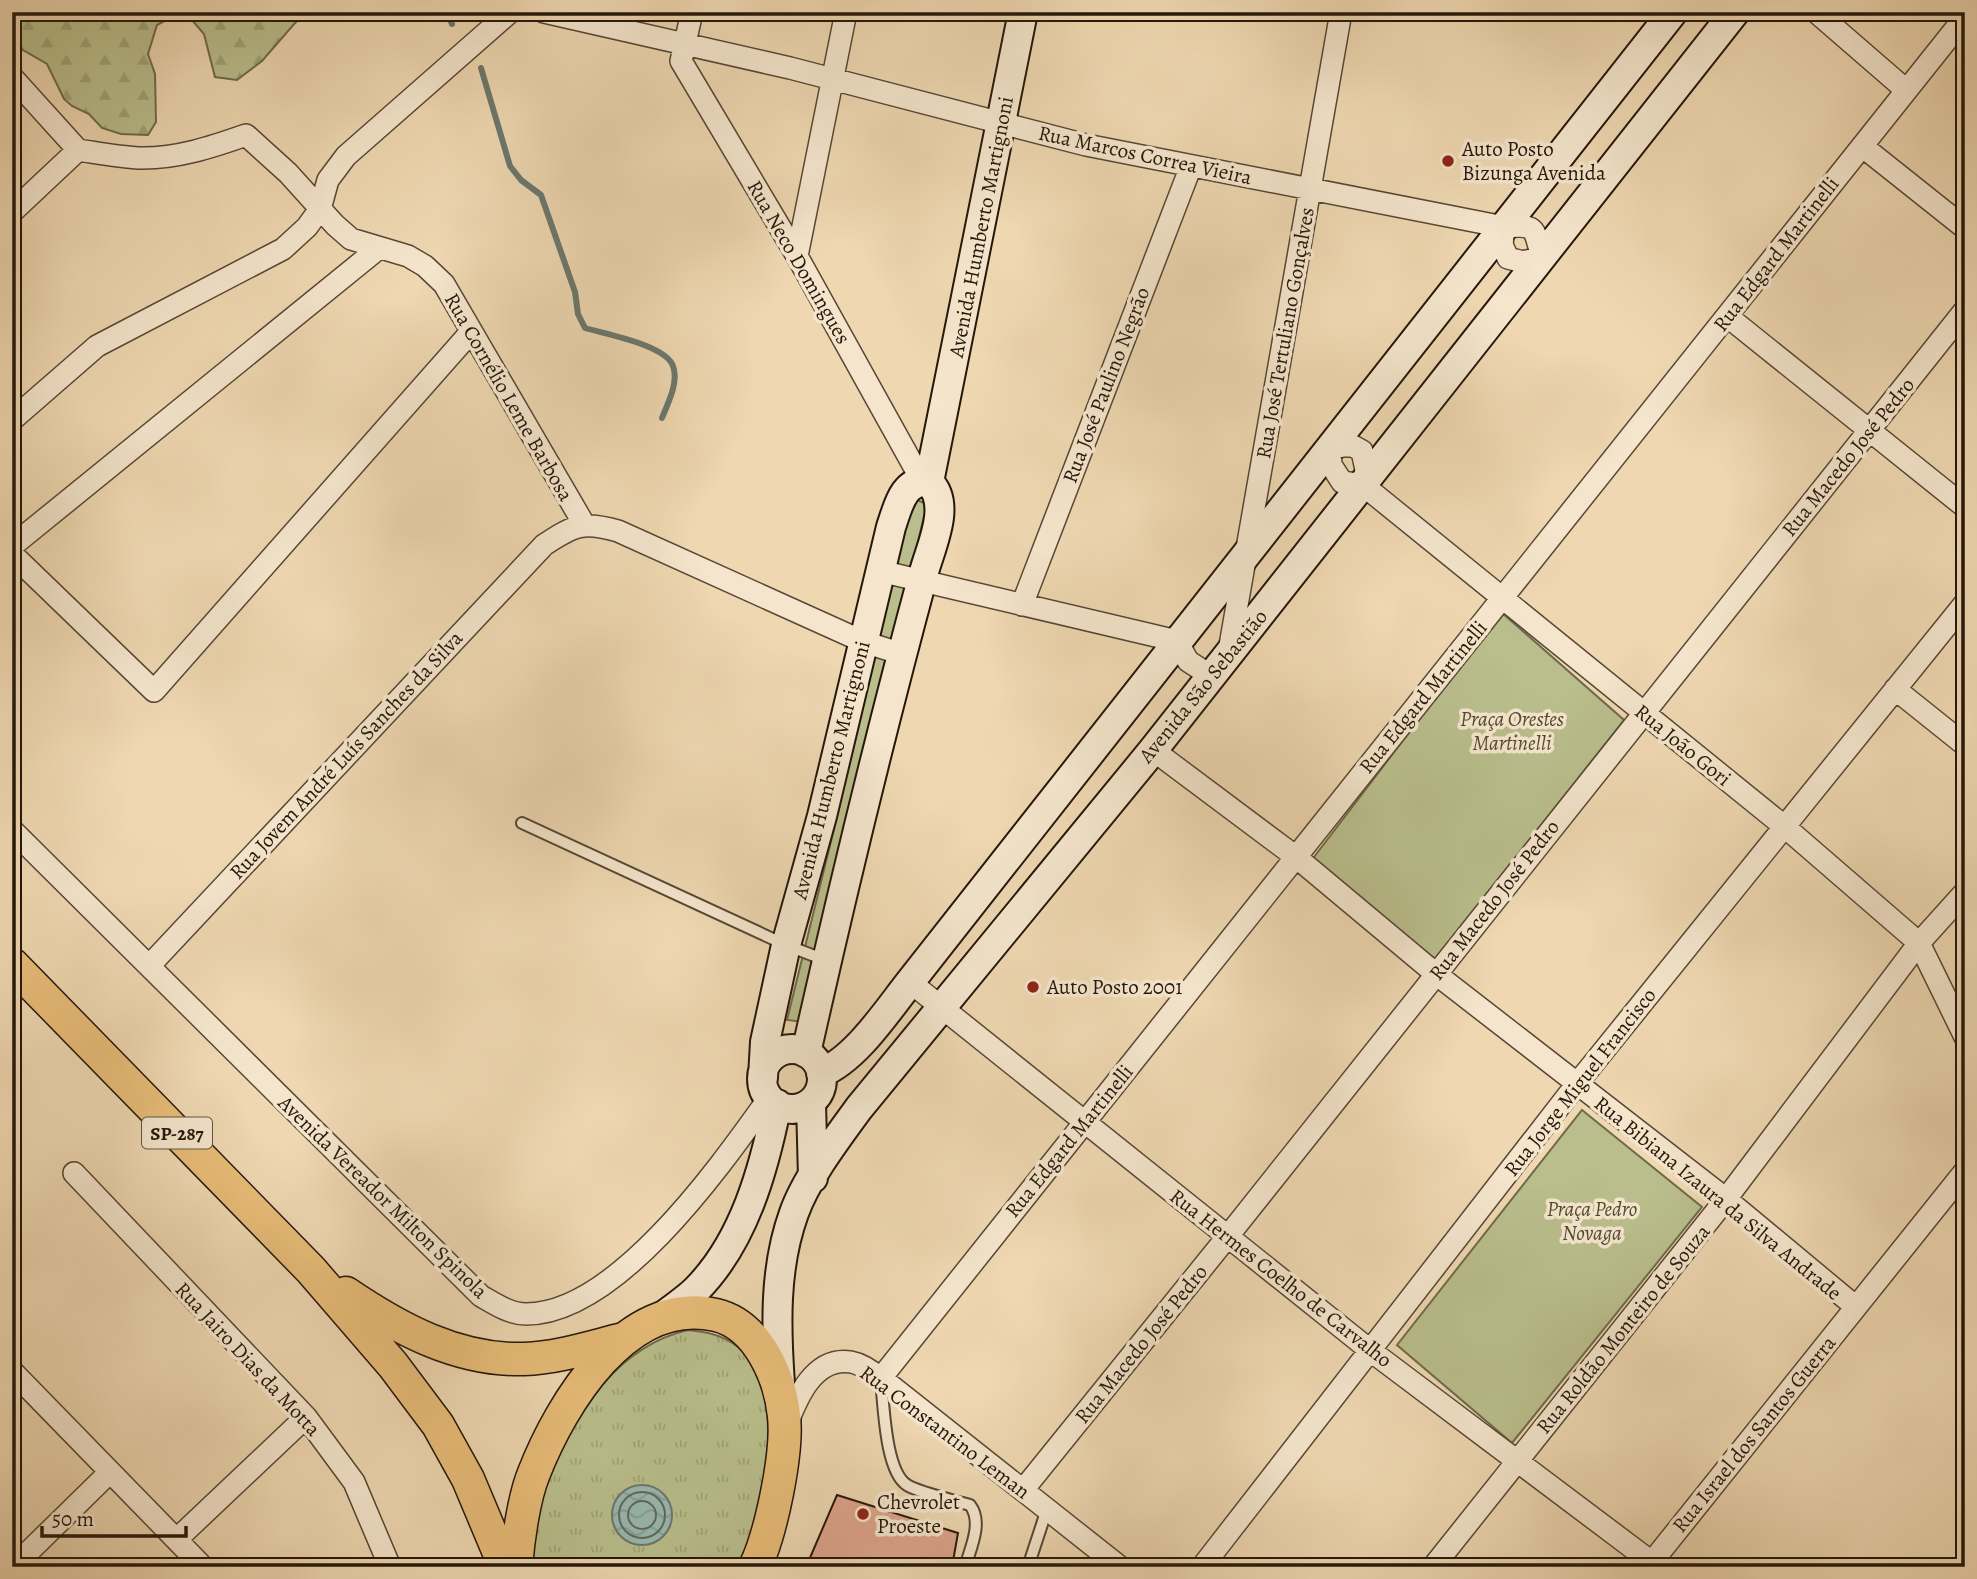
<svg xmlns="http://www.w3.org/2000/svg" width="1977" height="1579" viewBox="0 0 1977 1579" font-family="Alegreya,serif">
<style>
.grass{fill:url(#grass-tufts);stroke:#6f6a4c;stroke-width:2}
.forest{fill:url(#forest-firs);stroke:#6f6a4c;stroke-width:2}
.park{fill:#b9be8c;stroke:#6f6a4c;stroke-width:2}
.water{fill:url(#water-waves);stroke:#6b786e;stroke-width:2}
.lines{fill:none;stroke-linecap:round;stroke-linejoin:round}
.shore{stroke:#5f685e;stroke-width:2}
.stream{stroke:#6b786e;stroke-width:6}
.building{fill:#dea48c;stroke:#25170b;stroke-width:2}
.lane-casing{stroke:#574734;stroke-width:14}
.street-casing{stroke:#574734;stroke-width:24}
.secondary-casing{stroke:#25170b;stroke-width:32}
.primary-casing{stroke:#25170b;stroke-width:35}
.lane{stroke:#f4e5cc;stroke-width:10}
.street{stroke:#f4e5cc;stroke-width:21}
.secondary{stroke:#f4e5cc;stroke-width:28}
.primary{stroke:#e7bc78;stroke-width:32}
.poi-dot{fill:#8f2418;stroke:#f4e5cc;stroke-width:2.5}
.labels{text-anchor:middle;stroke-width:7;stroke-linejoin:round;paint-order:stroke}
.shield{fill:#f4e5cc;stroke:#635545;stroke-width:2}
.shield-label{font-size:19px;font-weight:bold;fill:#25170b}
.poi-label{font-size:21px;fill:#25170b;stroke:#f4e5cc;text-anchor:start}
.street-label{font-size:21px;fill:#25170b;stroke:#f4e5cc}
.park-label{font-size:21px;font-style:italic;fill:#514932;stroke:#f4e5cc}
</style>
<defs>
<pattern id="grass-tufts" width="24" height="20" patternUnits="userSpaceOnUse" patternTransform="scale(1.75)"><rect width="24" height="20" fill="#b9be8c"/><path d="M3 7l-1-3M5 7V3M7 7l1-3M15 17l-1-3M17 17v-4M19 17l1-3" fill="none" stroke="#9fa377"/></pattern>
<pattern id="forest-firs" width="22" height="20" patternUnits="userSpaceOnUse" patternTransform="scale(1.75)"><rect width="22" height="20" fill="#b9be8c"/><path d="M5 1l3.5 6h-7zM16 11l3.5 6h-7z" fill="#9fa377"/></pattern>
<pattern id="water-waves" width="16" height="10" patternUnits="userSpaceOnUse" patternTransform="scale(1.75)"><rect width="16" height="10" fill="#99b9b0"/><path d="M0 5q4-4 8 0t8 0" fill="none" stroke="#849e96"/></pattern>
</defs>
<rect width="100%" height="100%" fill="#eed7b1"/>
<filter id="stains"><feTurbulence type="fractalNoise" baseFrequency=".00286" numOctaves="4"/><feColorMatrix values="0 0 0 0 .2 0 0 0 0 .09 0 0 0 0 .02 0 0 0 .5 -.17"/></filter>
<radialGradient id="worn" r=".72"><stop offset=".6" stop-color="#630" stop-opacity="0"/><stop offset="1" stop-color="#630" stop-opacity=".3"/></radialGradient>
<!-- grass -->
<path class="grass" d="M688,1330C707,1332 723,1335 738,1347C789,1388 765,1516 741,1567H532C534,1541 539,1500 548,1477C574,1413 618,1346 688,1330Z"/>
<!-- forest -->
<path class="forest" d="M12,12H181L157,25L148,54L155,74L156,122L148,135L121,134L102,128L89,114L72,106L64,99L47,64L23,50L12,33Z
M185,12H309L295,23L262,61L237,80L215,77L204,34Z"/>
<!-- park -->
<path class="park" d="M913,498L924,503L925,512L804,1022L787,1020L837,817L906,504Z
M1501,612L1624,720L1434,961L1311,861Z
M1582,1110L1702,1207L1512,1443L1397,1345Z"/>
<!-- water -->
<path class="water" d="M612 1515a30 30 0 1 1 60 0a30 30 0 1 1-60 0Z"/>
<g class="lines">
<!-- shore -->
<path class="shore" d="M619 1515a23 23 0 1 1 46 0a23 23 0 1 1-46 0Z
M628 1515a14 14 0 1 1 28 0a14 14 0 1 1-28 0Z"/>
<!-- stream -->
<path class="stream" d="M447,12L452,24
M481,68L510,166L521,180L541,195L575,292L578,314L585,328C605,334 666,345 673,366C679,382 668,403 662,418"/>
</g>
<!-- building -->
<path class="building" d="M837,1495L958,1533L952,1567H806Z"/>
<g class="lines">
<!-- lane casing -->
<g class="lane-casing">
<path id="lane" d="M522,823L786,945L825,960
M881,1381C884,1405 885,1471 907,1485C920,1493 953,1500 970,1505C983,1522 971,1547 965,1567
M1028,1567L1047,1509"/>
</g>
<!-- street casing -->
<g class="street-casing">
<path id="street" d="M544,12L790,68L1086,145L1504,227C1538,224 1533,228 1542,257L1523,262L1508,258L1502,245L1504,227
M692,12L681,61L797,256L922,481
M1816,12L1906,90
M12,77L78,150C98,153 119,157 139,158C176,159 212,147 246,135L288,173L335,225L351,239L408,256L425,266L444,284L585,526
M1862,146L1965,228
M12,212L78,150
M797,256L846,12
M1727,316L1965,507
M12,420L97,346L283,249L307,227L320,209L328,180L346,156L510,12
M1343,446H1353L1362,451L1366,470L1363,485L1342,482L1331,465L1330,449Z
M1363,485L1785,827L1919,943L1965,1037
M12,546L379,248
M12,554L154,691L470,333
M880,571L1177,641L1188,661L1211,676
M1022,605L1191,166
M1229,651L1341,12
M1895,689L1965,745
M1153,750L1296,857L1436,974L1726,1199L1856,1307
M12,830L481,1296C495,1304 510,1314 526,1314C617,1314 721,1165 769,1098
M149,966L544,545C574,525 583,521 618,531L864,642L902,654
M910,982L1371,1351L1658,1567
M74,1173L306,1417L354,1482L390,1567
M12,1371L203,1567
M881,1378L1965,17
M787,1424C797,1398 814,1356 851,1362C862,1364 872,1372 881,1378L1120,1567
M1023,1490L1228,1236L1965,310
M177,1539L306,1417
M13,1567L110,1472
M1202,1567L1576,1085L1965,603
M1433,1567L1726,1199L1919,943L1965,892
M1648,1567L1965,1171"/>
</g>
<!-- secondary casing -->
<g class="secondary-casing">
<path id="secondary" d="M929,482L1023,12
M762 1079a30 30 0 1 1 60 0a30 30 0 1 1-60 0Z
M821,1073C856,1059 887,1011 910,982L1673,12
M763,1078L765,1042L786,945L822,816L891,527C898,507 903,479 929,482C952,504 931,546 924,572C881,731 842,892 806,1053
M811,1103L813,1178
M662,1317C673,1308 686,1300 696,1290C744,1242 764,1169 777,1104
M780,1384C776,1327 774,1268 794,1213C806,1179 837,1138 859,1108L1153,750L1735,12"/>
</g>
<!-- primary casing -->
<g class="primary-casing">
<path id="primary" d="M12,964L311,1270L393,1365L438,1425L468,1479L505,1567
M346,1293C399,1329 458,1361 524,1359C557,1358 591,1347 623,1339
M516,1567C518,1540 524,1497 534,1473C561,1404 627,1294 716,1315C758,1325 780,1377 784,1416C788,1453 771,1534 755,1567"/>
</g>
<!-- lane -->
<use href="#lane" class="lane"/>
<!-- street -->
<use href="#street" class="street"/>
<!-- secondary -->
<use href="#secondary" class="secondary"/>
<!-- primary -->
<use href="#primary" class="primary"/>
</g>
<!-- markers -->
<g class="poi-dot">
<circle cx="1448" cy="161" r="7"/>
<circle cx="1033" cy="987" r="7"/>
<circle cx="863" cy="1514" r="7"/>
</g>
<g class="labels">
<!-- shield labels -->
<rect class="shield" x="142" y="1117.5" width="70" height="31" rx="5"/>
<g class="shield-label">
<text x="177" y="1140">SP-287</text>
</g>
<!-- poi labels -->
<g class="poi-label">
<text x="1462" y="156">Auto Posto<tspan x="1462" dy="24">Bizunga Avenida</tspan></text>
<text x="1047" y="994">Auto Posto 2001</text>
<text x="877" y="1509">Chevrolet<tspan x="877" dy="24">Proeste</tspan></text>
</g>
<!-- street labels -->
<g class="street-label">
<text transform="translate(1145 155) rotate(12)" y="7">Rua Marcos Correa Vieira</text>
<text transform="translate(981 227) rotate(-79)" y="7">Avenida Humberto Martignoni</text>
<text transform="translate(1776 254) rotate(-52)" y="7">Rua Edgard Martinelli</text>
<text transform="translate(799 262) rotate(60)" y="7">Rua Neco Domingues</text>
<text transform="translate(1285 333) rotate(-80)" y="7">Rua José Tertuliano Gonçalves</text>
<text transform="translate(1106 385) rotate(-69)" y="7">Rua José Paulino Negrão</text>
<text transform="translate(509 397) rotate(60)" y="7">Rua Cornélio Leme Barbosa</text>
<text transform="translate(1848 457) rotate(-51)" y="7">Rua Macedo José Pedro</text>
<text transform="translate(1203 686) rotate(-51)" y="7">Avenida São Sebastião</text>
<text transform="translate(1423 697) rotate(-51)" y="7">Rua Edgard Martinelli</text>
<text transform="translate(1683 745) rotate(39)" y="7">Rua João Gori</text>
<text transform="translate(346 755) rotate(-47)" y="7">Rua Jovem André Luís Sanches da Silva</text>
<text transform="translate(831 770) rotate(-76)" y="7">Avenida Humberto Martignoni</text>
<text transform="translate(1494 900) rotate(-52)" y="7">Rua Macedo José Pedro</text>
<text transform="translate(1580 1082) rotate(-52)" y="7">Rua Jorge Miguel Francisco</text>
<text transform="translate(1069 1141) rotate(-51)" y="7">Rua Edgard Martinelli</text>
<text transform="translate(383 1197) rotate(44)" y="7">Avenida Vereador Milton Spinola</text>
<text transform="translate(1718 1198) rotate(39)" y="7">Rua Bibiana Izaura da Silva Andrade</text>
<text transform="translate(1281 1278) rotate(38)" y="7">Rua Hermes Coelho de Carvalho</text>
<text transform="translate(1623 1329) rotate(-51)" y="7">Rua Roldão Monteiro de Souza</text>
<text transform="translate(1141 1344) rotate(-51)" y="7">Rua Macedo José Pedro</text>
<text transform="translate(248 1359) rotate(47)" y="7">Rua Jairo Dias da Motta</text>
<text transform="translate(945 1432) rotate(37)" y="7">Rua Constantino Leman</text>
<text transform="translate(1754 1434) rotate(-51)" y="7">Rua Israel dos Santos Guerra</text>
</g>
<!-- park labels -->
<g class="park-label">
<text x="1512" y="726">Praça Orestes<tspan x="1512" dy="24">Martinelli</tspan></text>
<text x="1592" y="1216">Praça Pedro<tspan x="1592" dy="24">Novaga</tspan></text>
</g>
</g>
<!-- margin -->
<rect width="1977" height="1579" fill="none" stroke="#eed7b1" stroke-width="42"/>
<rect x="14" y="14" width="1949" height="1551" fill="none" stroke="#25170b" stroke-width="3.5"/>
<rect x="21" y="21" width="1935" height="1537" fill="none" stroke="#25170b" stroke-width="2"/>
<!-- scale -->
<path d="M42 1526v10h144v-10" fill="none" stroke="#25170b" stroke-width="3.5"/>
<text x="52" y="1526" font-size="21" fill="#25170b" stroke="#f4e5cc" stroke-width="5" paint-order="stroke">50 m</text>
<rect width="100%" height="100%" filter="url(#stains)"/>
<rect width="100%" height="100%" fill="url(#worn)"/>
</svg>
